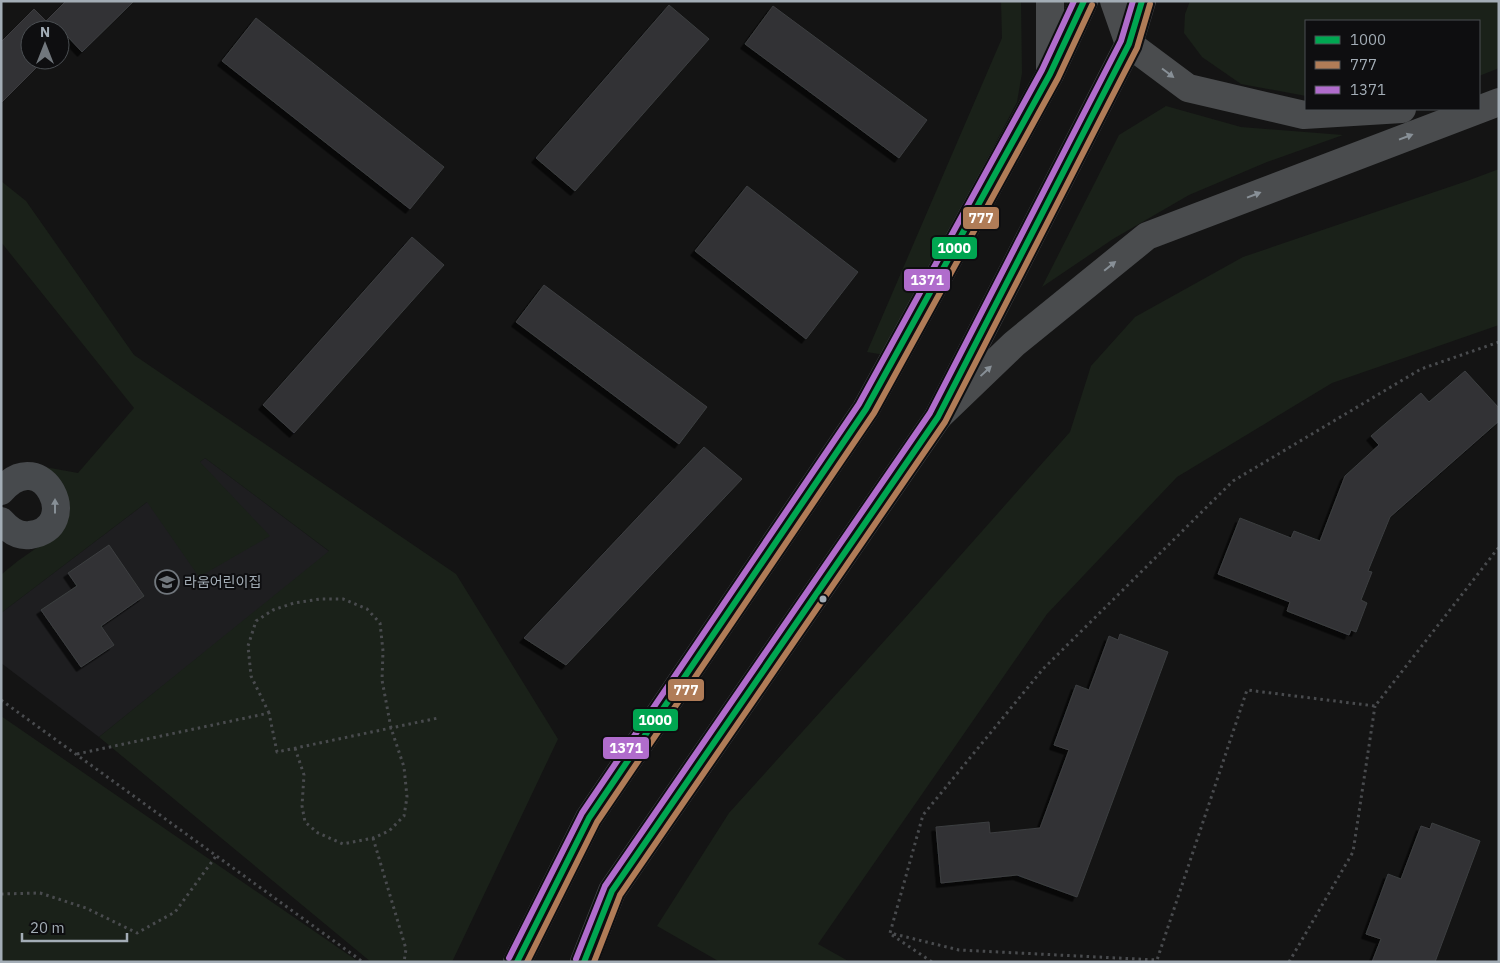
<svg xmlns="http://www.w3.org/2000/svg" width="1500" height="963" viewBox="0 0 1500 963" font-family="'IBM Plex Sans','Noto Sans KR',sans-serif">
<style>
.built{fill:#1e1e20}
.green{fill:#1a2119}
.building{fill:#323335;stroke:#3c3e40;filter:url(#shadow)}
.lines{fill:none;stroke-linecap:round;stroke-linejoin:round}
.path{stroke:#494b4e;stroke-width:3;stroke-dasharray:2.5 4;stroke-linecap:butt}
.minor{stroke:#474a4d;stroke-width:28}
.secondary{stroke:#46484b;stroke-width:28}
.trunk{stroke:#4a4c4e;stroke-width:28}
.bus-1-casing{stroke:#0e0e10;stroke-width:10}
.bus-2-casing{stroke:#0e0e10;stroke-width:10}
.bus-3-casing{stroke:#0e0e10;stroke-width:10}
.bus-1{stroke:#00a651;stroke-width:6}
.bus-2{stroke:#b07c57;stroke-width:6}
.bus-3{stroke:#b06ccc;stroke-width:6}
.oneway{fill:#889097}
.oneway2{fill:#878f96}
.bus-dot{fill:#a3adb6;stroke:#0e0e10;stroke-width:2}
.labels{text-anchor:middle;stroke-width:4;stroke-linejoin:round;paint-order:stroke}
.poi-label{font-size:14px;fill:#a3adb6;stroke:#0e0e10;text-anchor:start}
.line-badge{stroke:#0e0e10;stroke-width:2}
.badge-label{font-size:14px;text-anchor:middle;font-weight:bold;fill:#fff}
</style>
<defs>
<filter id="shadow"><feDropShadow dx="-4.5" dy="4.5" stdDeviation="0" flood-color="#0009"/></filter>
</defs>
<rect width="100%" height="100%" fill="#141414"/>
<!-- built -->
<path class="built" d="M205,458L330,552L99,737L1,663V613Z"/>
<!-- green -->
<path class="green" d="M1001,1H1021L1022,73L1017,102L885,355L867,352L1002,38Z
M1190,1H1499V68L1479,76V21H1306V96L1241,84L1202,57L1184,33L1185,14Z
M1166,106L1241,127L1343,135L1267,162L1189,195L1113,239L1042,287L1119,135Z
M1499,169V325L1332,383L1177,477L1047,614L818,944L850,962H720L657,926L729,813L905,618L1070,432L1091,366L1135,317L1243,257L1467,181Z
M1,181L26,201L134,355L456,574L558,739L452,962H371L99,737L329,551L205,458L200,462L270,536L199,577L147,502L1,613V575C16,561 33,551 49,539L39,466L78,473L134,408L1,242Z
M1,716L359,962H1Z"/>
<!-- building -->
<path class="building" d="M66,1H134L82,52L68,37L60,45V30H30V60H44L1,103V42L34,9L46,21Z
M669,5L709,39L575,191L536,158Z
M773,6L927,120L899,158L745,44Z
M256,18L444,167L410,209L222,61Z
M747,186L858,272L806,339L695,251Z
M412,237L444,265L294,433L263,405Z
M544,285L707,407L679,444L516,322Z
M1465,371L1499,408V421L1390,517L1368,571L1372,572L1361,600L1367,603L1356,632L1351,630L1349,635L1287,611L1290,602L1218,574L1240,518L1291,538L1294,531L1320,541L1345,476L1379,445L1371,436L1421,393L1429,402Z
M704,447L742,479L566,665L524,638Z
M109,545L144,596L101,626L114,645L81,667L41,610L77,586L68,573Z
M1120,634L1168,652L1077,897L1017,875L941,883L936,827L989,822L990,833L1040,828L1069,750L1054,745L1076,685L1089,690L1109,636L1118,640Z
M1432,823L1480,841L1435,962H1372L1381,939L1366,934L1388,874L1401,879L1421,826L1430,829Z"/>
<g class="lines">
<!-- path -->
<path class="path" d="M1499,342L1421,369L1233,481L1043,669L923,815L890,933L959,950L1157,960L1247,690L1375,706L1499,547
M1,700L363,962
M269,713L251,676L248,646L256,621L273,610L294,603L320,599H343L367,609L380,623L383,651L382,680L391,728L404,767L407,797L404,816L389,831L373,838L343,844L318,833L305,822L302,806L304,775L295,748
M77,754L269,713L277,752L438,718
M373,838L406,949L404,962
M1,894L40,893L86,908L137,933L175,912L216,856
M892,935L932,962
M1289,962L1353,852L1375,706"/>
<!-- minor -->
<path class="minor" d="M1,491C43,442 84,528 30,535C18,537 9,530 1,521"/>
<!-- secondary -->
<path class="secondary" d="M517,962L589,818L866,409L1050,74L1084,1
M584,962L612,891L938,417L1129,44L1142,1"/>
<!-- trunk -->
<path class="trunk" d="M1114,1L1129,44L1188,88L1304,115L1402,109
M1050,74V1
M938,417L1014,344L1147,236L1499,102"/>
<!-- bus-1 casing -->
<g class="bus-1-casing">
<path id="bus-1" d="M517,962L589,818L866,409L1050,74L1084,1
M584,962L612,891L938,417L1129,44L1142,1"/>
</g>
<!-- bus-2 casing -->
<g class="bus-2-casing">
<path id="bus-2" d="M527,962L597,822L874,413L1058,78L1092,5
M594,962L620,895L945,422L1137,48L1150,4"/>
</g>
<!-- bus-3 casing -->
<g class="bus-3-casing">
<path id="bus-3" d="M509,958L582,813L859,404L1042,70L1074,1
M576,959L605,886L930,413L1121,41L1133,1"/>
</g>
<!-- bus-1 -->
<use href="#bus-1" class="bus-1"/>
<!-- bus-2 -->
<use href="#bus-2" class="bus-2"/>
<!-- bus-3 -->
<use href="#bus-3" class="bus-3"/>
</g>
<!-- one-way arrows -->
<defs><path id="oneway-solid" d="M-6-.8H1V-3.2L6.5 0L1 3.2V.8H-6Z" transform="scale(1.25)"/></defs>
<g class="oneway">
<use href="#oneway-solid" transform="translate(1168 73) rotate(37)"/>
<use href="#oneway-solid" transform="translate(1406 137) rotate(-21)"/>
<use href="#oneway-solid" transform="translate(1254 195) rotate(-21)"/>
<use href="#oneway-solid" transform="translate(1110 266) rotate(-39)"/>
<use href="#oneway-solid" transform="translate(986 371) rotate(-43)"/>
</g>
<use class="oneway2" href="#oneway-solid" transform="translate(55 506) rotate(-90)"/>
<!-- icons -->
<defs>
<g id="school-ring" transform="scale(1.25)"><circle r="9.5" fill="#0e0e10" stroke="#71777d" stroke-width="1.5"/><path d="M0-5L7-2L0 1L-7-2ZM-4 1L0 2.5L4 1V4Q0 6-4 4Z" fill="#71777d"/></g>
</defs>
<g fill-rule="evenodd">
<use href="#school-ring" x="167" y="582"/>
</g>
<!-- markers -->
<circle class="bus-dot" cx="823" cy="599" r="4.5"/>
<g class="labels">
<!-- poi labels -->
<g class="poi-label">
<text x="184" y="587">라움어린이집</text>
</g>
</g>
<g class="line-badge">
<rect x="962" y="206" width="38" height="24" rx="5" fill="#b07c57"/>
<rect x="931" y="236" width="47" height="24" rx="5" fill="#00a651"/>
<rect x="903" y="268" width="48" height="24" rx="5" fill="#b06ccc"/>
<rect x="667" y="678" width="38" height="24" rx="5" fill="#b07c57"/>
<rect x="632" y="708" width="47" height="24" rx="5" fill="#00a651"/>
<rect x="602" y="736" width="48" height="24" rx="5" fill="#b06ccc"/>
</g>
<g class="badge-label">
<text x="981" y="223">777</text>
<text x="954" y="253">1000</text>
<text x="927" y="285">1371</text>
<text x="686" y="695">777</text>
<text x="655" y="725">1000</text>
<text x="626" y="753">1371</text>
</g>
<!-- border -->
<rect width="1500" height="963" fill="none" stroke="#a3adb6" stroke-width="5"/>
<!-- legend -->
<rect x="1305" y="20" width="175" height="90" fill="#0e0e10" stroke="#4a4e52"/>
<rect x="1315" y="36" width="25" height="8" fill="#00a651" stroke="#4a4e52"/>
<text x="1350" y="45" font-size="15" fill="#a3adb6">1000</text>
<rect x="1315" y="61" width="25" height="8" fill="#b07c57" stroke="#4a4e52"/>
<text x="1350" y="70" font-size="15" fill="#a3adb6">777</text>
<rect x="1315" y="86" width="25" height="8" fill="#b06ccc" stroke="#4a4e52"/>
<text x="1350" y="95" font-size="15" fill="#a3adb6">1371</text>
<!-- north arrow -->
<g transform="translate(45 45)"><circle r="24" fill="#0e0e10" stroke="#4a4e52"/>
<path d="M0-4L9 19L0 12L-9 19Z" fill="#71777d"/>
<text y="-8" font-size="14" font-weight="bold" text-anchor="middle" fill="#a3adb6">N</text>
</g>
<!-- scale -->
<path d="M22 933v8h105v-8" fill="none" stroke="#a3adb6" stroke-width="2.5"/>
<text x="30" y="933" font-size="15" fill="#a3adb6" stroke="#0e0e10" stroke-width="4" paint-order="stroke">20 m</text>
</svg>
